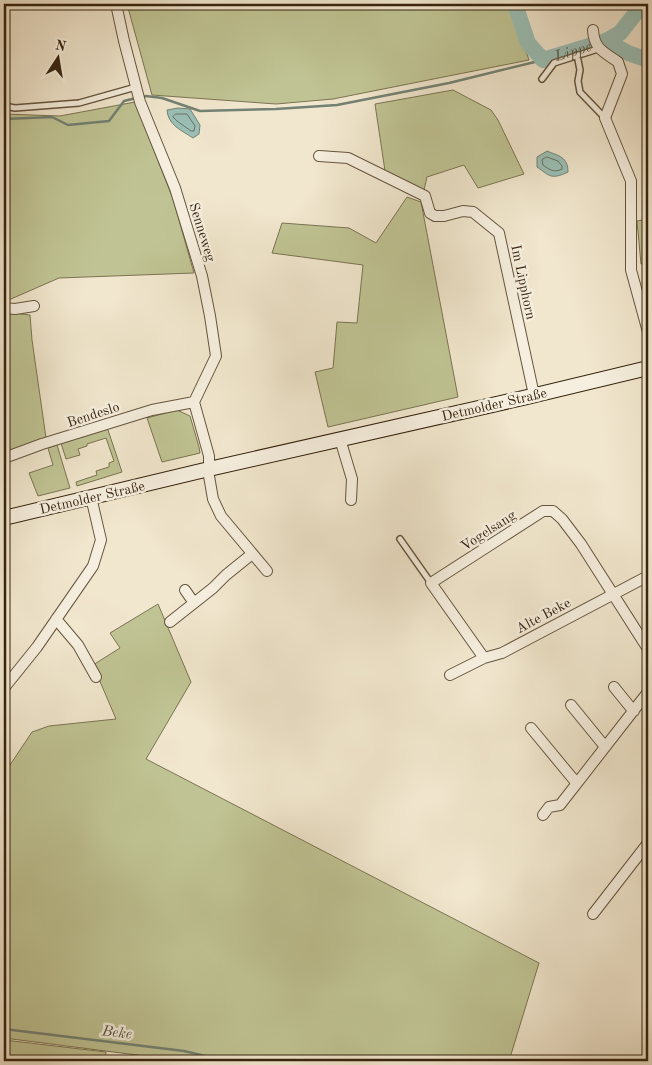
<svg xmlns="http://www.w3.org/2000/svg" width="652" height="1065" viewBox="0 0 652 1065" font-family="'Old Standard TT',serif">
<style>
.green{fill:#c0c494;stroke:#7b7452}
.water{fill:#9bc0b7;stroke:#738274}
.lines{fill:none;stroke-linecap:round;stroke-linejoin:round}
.shore{stroke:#687263;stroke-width:1}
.stream{stroke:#738274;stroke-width:2.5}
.river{stroke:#9bc0b7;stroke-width:16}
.lane-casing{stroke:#65553f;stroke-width:8}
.street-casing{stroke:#65553f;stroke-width:12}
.secondary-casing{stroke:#36240f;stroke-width:16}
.lane{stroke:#f6efdf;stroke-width:5}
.street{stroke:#f6efdf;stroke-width:10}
.secondary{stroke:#f6efdf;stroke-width:14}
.labels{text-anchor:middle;stroke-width:5;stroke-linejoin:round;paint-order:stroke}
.street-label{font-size:14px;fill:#36240f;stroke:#f6efdf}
.water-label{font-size:15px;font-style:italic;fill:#545341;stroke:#f6efdf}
</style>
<rect width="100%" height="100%" fill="#f1e7ce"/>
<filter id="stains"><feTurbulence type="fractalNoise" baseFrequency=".004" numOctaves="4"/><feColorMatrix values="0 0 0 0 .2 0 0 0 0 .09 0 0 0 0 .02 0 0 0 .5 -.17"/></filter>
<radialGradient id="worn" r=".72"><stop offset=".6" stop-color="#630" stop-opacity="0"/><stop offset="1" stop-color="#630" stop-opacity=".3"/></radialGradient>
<!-- green -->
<path class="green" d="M127,4H510L529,60L333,99L276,104L152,95Z
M453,90L491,110L498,120L524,174L478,188L464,165L427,177L424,190L385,171L375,104Z
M135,102L173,199L194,273L59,278L4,302V114L60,116Z
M407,197L421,202L458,397L328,427L315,372L333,368L337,322L357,323L363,265L272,253L282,223L349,228L376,243Z
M648,219V263L641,264L637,221Z
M4,312L30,315L32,340L46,438L4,454Z
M177,410L190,416L199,447L200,453L162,462L147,418Z
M107,427L122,472L77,486L76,482L97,475L96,471L109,467V463L114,461L106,438L87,444V446L78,449L80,455L66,459L61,443Z
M57,445L70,488L38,496L29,473L53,465L48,448Z
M158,604L191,682L146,759L539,963L509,1061H184L4,1038V774L32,732L49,726L116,719L93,665L120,648L110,633Z
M4,1040L106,1052L105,1061H4Z"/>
<!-- water -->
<path class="water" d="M178,108L190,109L200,125L199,134L193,138C181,130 168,125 167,110Z
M547,151C559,156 568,157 568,172C551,180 550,176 537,167V157Z"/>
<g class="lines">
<!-- shore -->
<path class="shore" d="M176,114H187L195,126L194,131H191L177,121L173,117Z
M547,157L558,161L562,166V169C554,173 550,170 543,165L542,160Z"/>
<!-- stream -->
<path class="stream" d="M142,97L146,96L162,98L200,111L276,109L337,105L449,83L543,60
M4,119L52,117L68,125L109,121L124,101L136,98
M4,1029L184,1051L226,1061"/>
<!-- river -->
<g class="river">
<path id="s1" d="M515,4L528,43L543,60L606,41L628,53L648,60"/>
<path d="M606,41L620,33L643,4"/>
</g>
<!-- lane casing -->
<g class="lane-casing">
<path id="lane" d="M577,55L580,70L578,81L580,92L605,118
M542,79L554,63L598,49
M4,106L15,108L79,103L136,87
M400,539L431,583"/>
</g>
<!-- street casing -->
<g class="street-casing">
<path id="street" d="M116,4L124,41L140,102L175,188L202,276L210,316L216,356L194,402L209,456V476L213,499L221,516L267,571
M593,30C594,49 604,52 618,62L622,74L605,118L631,181V270L648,332
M319,156L348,158L425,196L430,213L435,216H444L463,211L473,212L499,233L534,395
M4,308L15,309L34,306
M340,439L352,479L351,500
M4,458L42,444L152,410L194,402
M185,590L194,603
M56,619L78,645L96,677
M170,622L213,588L226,575L252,554
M484,658L431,583L543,511H553L562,519L581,544L648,649
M450,675L484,658L502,653L648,576
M614,687L631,708L634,711
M4,688L37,647L93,566L101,540L91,497
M571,705L602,743L606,746
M531,728L574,780L577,783
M543,815L549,807L560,805L648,692
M593,914L648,843"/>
</g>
<!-- secondary casing -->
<g class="secondary-casing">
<path id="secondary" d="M4,518L209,469L523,398L648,368"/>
</g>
<!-- lane -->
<use href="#lane" class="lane"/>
<!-- street -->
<use href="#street" class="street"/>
<!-- secondary -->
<use href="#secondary" class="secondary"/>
</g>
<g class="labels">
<!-- street labels -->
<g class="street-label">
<text transform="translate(203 232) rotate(73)" y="5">Senneweg</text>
<text transform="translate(524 282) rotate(78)" y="5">Im Lipphorn</text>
<text transform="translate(494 404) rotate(-13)" y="5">Detmolder Straße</text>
<text transform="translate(93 414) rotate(-18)" y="5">Bendeslo</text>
<text transform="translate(92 497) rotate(-13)" y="5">Detmolder Straße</text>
<text transform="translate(488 530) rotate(-33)" y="5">Vogelsang</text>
<text transform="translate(543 615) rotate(-28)" y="5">Alte Beke</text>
</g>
<!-- water labels -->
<g class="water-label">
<text dy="5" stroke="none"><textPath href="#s1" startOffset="95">Lippe</textPath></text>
<text transform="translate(117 1032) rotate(7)" y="5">Beke</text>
</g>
</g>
<!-- margin -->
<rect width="652" height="1065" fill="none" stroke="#f1e7ce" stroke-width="20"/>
<rect x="5" y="5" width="642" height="1055" fill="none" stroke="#36240f" stroke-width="2.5"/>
<rect x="10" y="10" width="632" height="1045" fill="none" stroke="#36240f"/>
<!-- north arrow -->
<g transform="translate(58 58) rotate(12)" stroke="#f6efdf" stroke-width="4" paint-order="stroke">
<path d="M0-4L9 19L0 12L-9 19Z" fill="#36240f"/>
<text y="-8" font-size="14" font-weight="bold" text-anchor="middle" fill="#36240f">N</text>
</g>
<rect width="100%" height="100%" filter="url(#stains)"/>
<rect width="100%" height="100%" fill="url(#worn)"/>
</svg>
